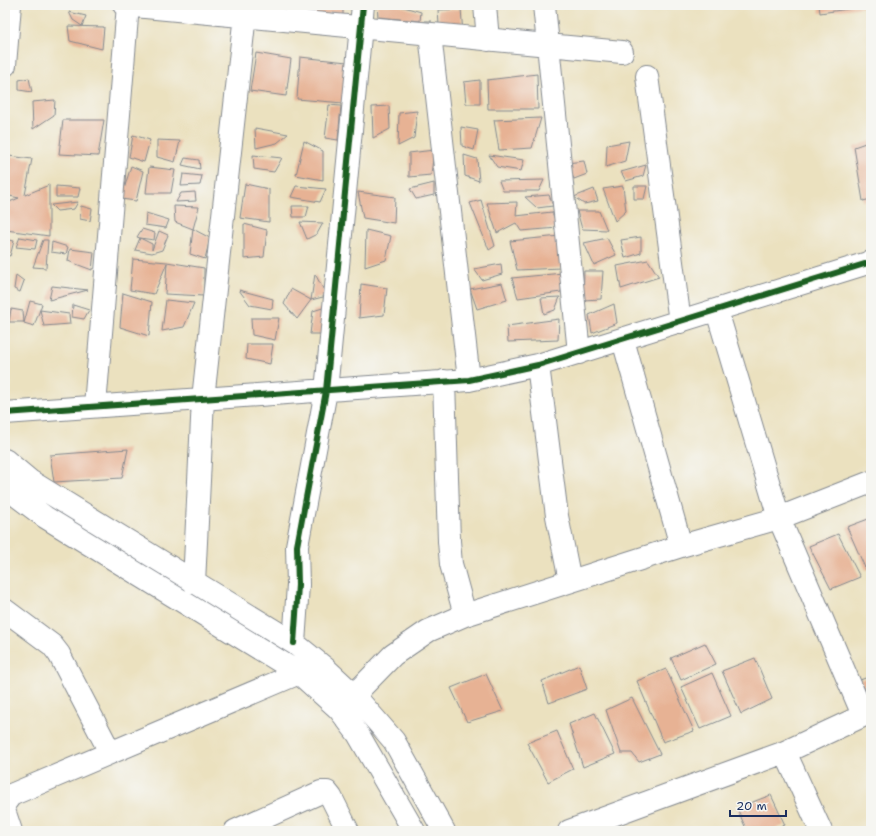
<svg xmlns="http://www.w3.org/2000/svg" width="876" height="836" viewBox="0 0 876 836" font-family="'Shantell Sans',sans-serif">
<style>
.building{fill:#e7b294}
.lines{fill:none;stroke-linecap:round;stroke-linejoin:round}
.minor-casing{stroke:#83888e;stroke-width:24}
.minor{stroke:#fff;stroke-width:22}
.cycleway-casing{stroke:#f6f6f2;stroke-width:8}
.cycleway{stroke:#1b5e20;stroke-width:6}
</style>
<rect width="100%" height="100%" fill="#f6f6f2"/>
<filter id="ink" filterUnits="userSpaceOnUse"><feTurbulence type="fractalNoise" baseFrequency=".025" numOctaves="2"/><feDisplacementMap in="SourceGraphic" scale="8" xChannelSelector="R" yChannelSelector="G"/><feConvolveMatrix kernelMatrix="1 2 1 2 8 2 1 2 1" color-interpolation-filters="sRGB"/></filter>
<filter id="wash" filterUnits="userSpaceOnUse"><feTurbulence type="fractalNoise" baseFrequency=".012" numOctaves="4" result="noise"/><feDisplacementMap in="SourceGraphic" scale="16" xChannelSelector="R" yChannelSelector="G"/><feGaussianBlur stdDeviation="0.9" result="paint"/><feColorMatrix in="noise" values="0 0 0 0 0 0 0 0 0 0 0 0 0 0 0 0 0 1.4 0 .05"/><feComposite in="paint" operator="in"/></filter>
<g filter="url(#wash)">
<rect width="100%" height="100%" fill="#ebe1bf"/>
<g id="blocks">
<!-- building -->
<path class="building" d="M258,5H294L292,20L257,16Z
M307,5H343V19H307Z
M377,5H397L421,12L420,21L378,17Z
M819,5H869V6L820,13Z
M461,9L463,33H424V21H431V26L439,25L438,10Z
M69,12L86,16L82,26L73,20Z
M68,26L104,27L102,49L70,41Z
M256,53L291,59L286,96L250,91Z
M300,57L347,62L343,103L297,99Z
M537,74L538,109H488L487,80Z
M29,78L32,92L19,90V80Z
M480,80V104H466L464,82Z
M55,100L54,115L33,129L32,102Z
M329,105L341,106L338,140L325,138Z
M389,106L390,129L373,138L372,107Z
M417,111L414,138L398,146L399,113Z
M541,118L532,148L499,150L494,120Z
M63,120H104L98,156L59,154Z
M461,127L478,130L474,150L462,146Z
M255,128L288,134L277,143L256,148Z
M133,135L150,140L144,162L129,157Z
M157,140L180,141L175,162L157,157Z
M304,141L323,151V180L296,175Z
M629,141L625,161L606,167L607,145Z
M871,141V199L863,201L854,147Z
M434,150L431,175L409,177V153Z
M253,155L282,158L274,172L254,169Z
M464,155L477,159L479,181L465,176Z
M489,155L524,160L521,171L497,167Z
M9,156L32,159L25,195L49,185V236L6,230L7,203L19,198L5,195V182Z
M185,158L199,160L200,169L182,165Z
M584,161L587,174L574,179L567,163Z
M646,165L643,176L626,181L621,172Z
M131,166L143,171L136,201L121,199Z
M149,167L175,170L171,193H146Z
M183,174L202,176L200,185L181,186Z
M544,180L539,191H503L499,181Z
M434,183V195L416,199L410,189Z
M245,184L269,189V222L240,218Z
M56,186L80,188L78,197H56Z
M296,186L326,189L320,202L291,197Z
M623,186L626,211L615,221L603,189Z
M634,186H647L644,199H634Z
M594,189L598,201L584,204L574,197Z
M195,192L196,201L176,202L181,193Z
M358,192L395,197L394,223L363,218Z
M549,195L553,206L537,208L525,197Z
M481,200L495,246L489,250L470,203Z
M78,202L74,209L57,211L51,205Z
M517,202L516,216L552,212L558,228L521,231L516,223L497,233L487,203Z
M81,206L92,209L90,221L80,219Z
M174,206L199,207L193,229L175,222Z
M292,206H309L306,217H293Z
M577,211H599L607,230L582,229Z
M146,213L169,220L166,228L145,225Z
M300,222L323,223L317,234L307,239Z
M244,224L267,230L264,257L244,259Z
M142,229L155,233L154,240L140,238L152,244V250L159,231L168,235L162,250L152,253L135,250L140,238L137,237Z
M193,229L210,238L205,259L190,254Z
M366,230L391,236L386,260L365,267Z
M560,236L561,268L517,270L510,241Z
M20,237L37,240L35,249L16,247Z
M641,237V253L625,258L621,240Z
M607,238L616,255L594,265L584,243Z
M5,239L14,241L10,256L5,254Z
M43,240H48L46,268L33,267Z
M52,242L68,247L66,254L51,252Z
M70,249L94,252L92,270L68,261Z
M133,259L167,262L204,268V296L165,294L167,263L154,294L130,290Z
M648,260L659,277L621,289L617,266Z
M501,264L502,274L482,280L474,269Z
M584,271H603L601,299L583,300Z
M563,273L561,292L518,298L512,278Z
M315,274L327,296L311,300L297,319L284,304L291,289L311,300Z
M16,275L24,281L20,292L14,289Z
M502,283L507,300L477,309L470,289Z
M361,284L387,288L384,315L359,318Z
M52,286L88,290L49,300Z
M239,290L273,299L272,309L250,305Z
M123,293L152,302L149,336L120,327Z
M560,297L555,310L544,314L541,298Z
M166,300L194,303L184,327L162,331Z
M30,301L42,304L34,326L24,323Z
M614,304L617,323L592,333L589,315Z
M73,305L89,310L84,319L72,317Z
M329,306L324,334H310L313,311Z
M11,309L23,311L24,322H9Z
M40,310L69,314L70,324L44,326Z
M251,318H279L275,340L252,335Z
M559,319L558,340L508,342L507,326Z
M247,344H273L270,364L246,359Z
M128,449L122,478L54,482L50,455Z
M871,518V568L866,570L847,527Z
M838,534L860,577L831,589L809,546Z
M705,643L716,664L681,680L671,658Z
M755,658L772,699L741,714L722,671Z
M579,665L587,689L549,703L542,681Z
M666,669L694,731L663,742L637,681Z
M712,673L731,716L700,729L681,687Z
M486,674L503,711L467,722L451,688Z
M871,676V701L860,680Z
M632,698L660,754L639,762L632,753H621L606,710Z
M595,713L615,754L583,767L569,724Z
M557,731L573,769L548,782L527,743Z
M771,795L785,825L771,831H747L737,808Z"/>
</g>
</g>
<g filter="url(#ink)">
<use href="#blocks" fill-opacity="0" stroke="#83888e" stroke-width="1"/>
<g class="lines">
<!-- minor casing -->
<g class="minor-casing">
<path id="minor" d="M124,5L622,52
M485,5L488,40
M544,5L579,353
M430,34L469,380
M5,65L10,5
M647,76L680,322
M717,311L779,518L863,715
M623,340L681,546
M538,365L557,516L570,581
M444,381L449,541L451,564L465,615
M95,406L128,5
M5,413L469,380L538,365L871,262
M5,460L30,481L294,643L325,668L354,695L394,741L444,831
M5,487L45,517L299,673L339,709L358,734L414,831
M194,583L203,399L246,5
M5,610L52,645L59,654L110,752
M294,643L298,585L297,546L326,391L363,5
M354,695L393,655L428,631L465,615L681,546L779,518L871,482
M785,752L821,831
M5,803L11,795L299,673
M5,813L11,831
M235,831L321,792H327L331,797L348,831
M569,831L785,752L871,712"/>
</g>
<!-- minor -->
<use href="#minor" class="minor"/>
<!-- cycleway casing -->
<g class="cycleway-casing">
<path id="cycleway" d="M5,413L469,380L538,365L871,262
M294,643L298,585L297,546L326,391L363,5"/>
</g>
<!-- cycleway -->
<use href="#cycleway" class="cycleway"/>
</g>
</g>
<!-- margin -->
<rect width="876" height="836" fill="none" stroke="#f6f6f2" stroke-width="20"/>
<!-- scale -->
<path d="M730 810v6h56v-6" fill="none" stroke="#1b2f5e" stroke-width="2"/>
<text x="736" y="810" font-size="12" fill="#1b2f5e" stroke="#f6f6f2" stroke-width="3" paint-order="stroke">20 m</text>
</svg>
